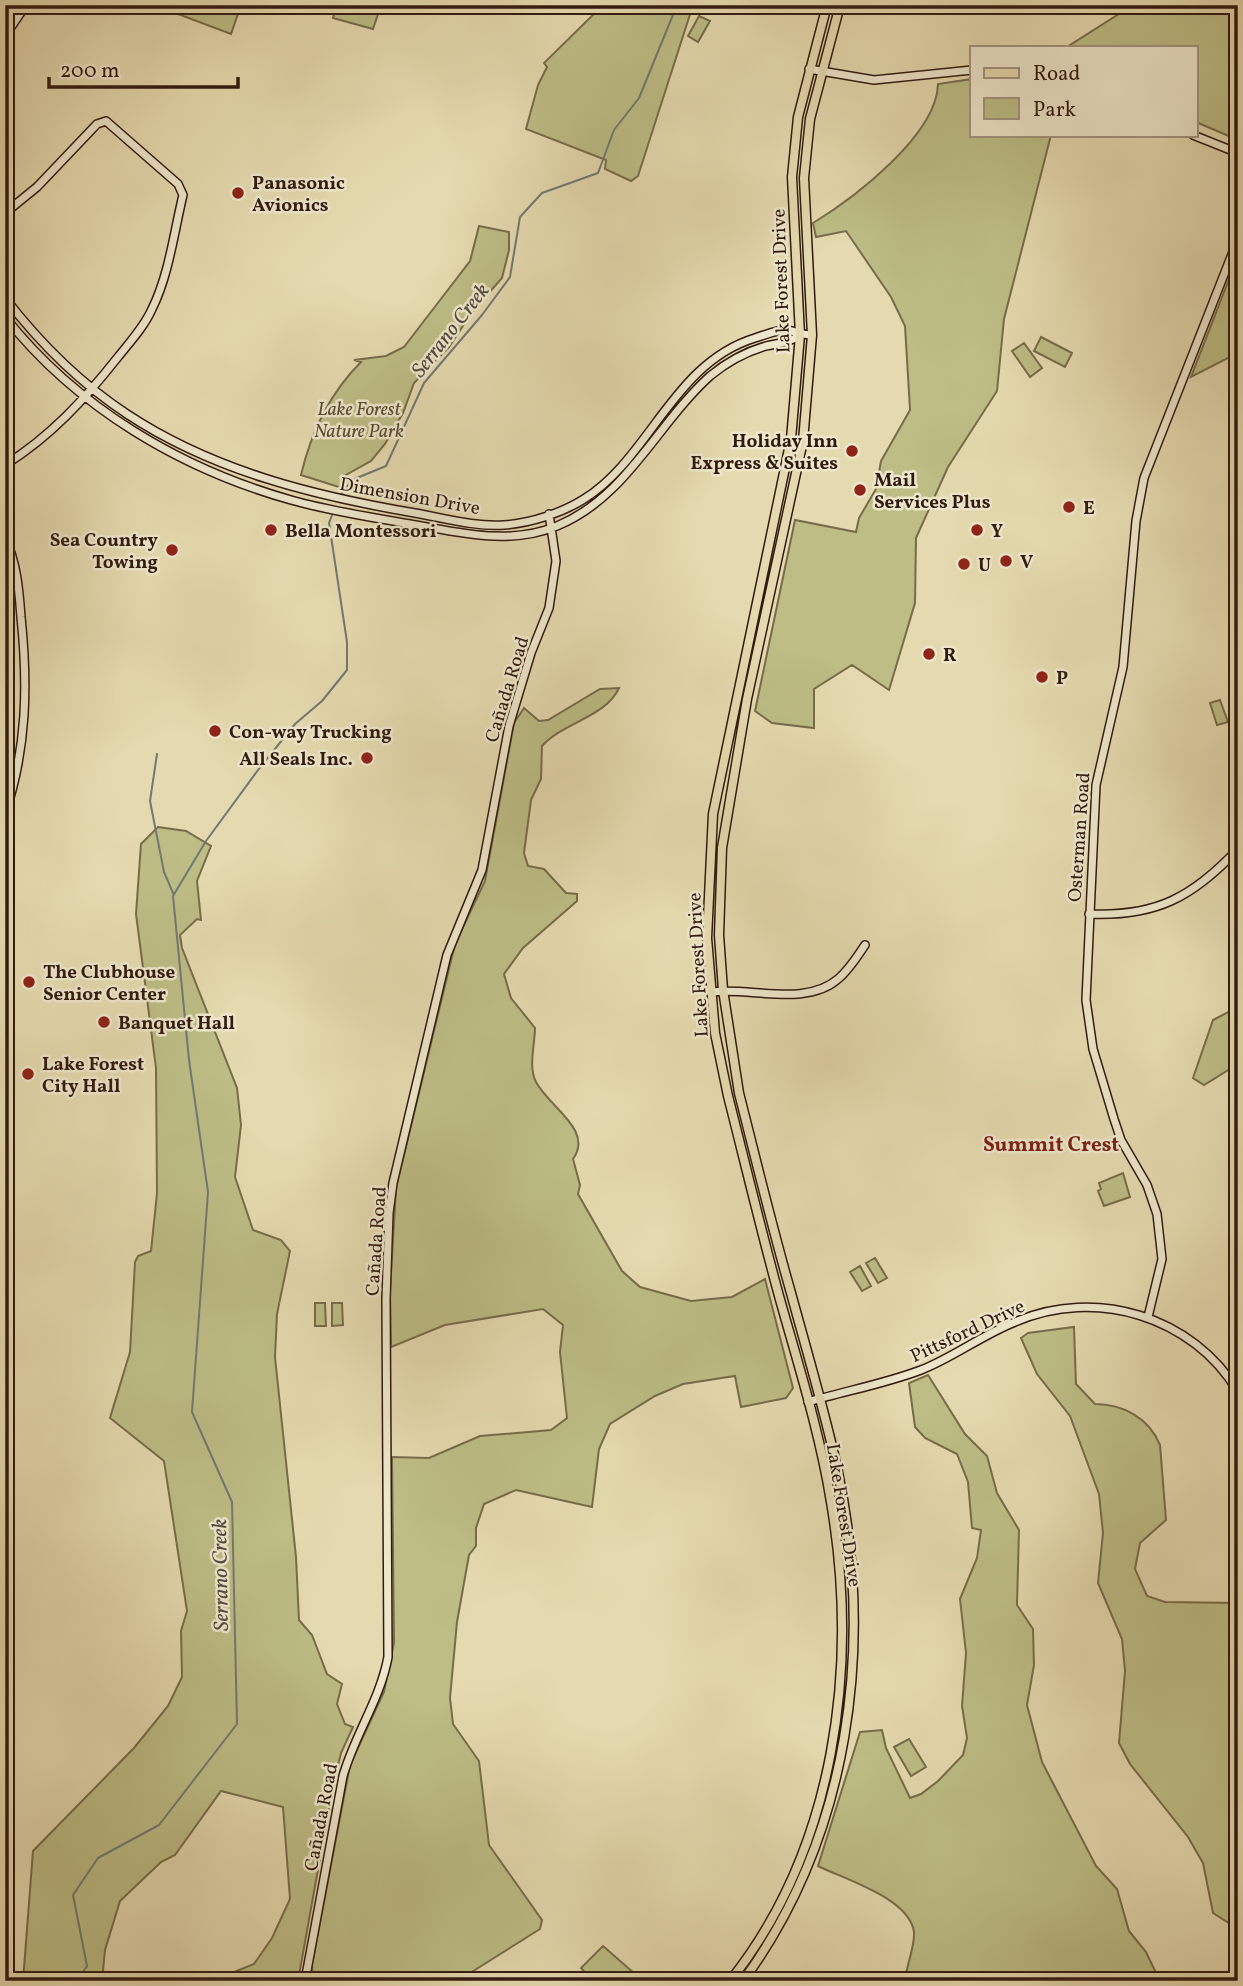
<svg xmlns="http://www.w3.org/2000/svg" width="1243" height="1986" viewBox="0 0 1243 1986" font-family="Vollkorn,serif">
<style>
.green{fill:#bdbd85;stroke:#776c4a;stroke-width:2}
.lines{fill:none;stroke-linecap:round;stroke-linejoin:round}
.stream{stroke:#717974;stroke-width:2}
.secondary-casing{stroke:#311b10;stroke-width:10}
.primary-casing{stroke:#311b10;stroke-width:11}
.secondary{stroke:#eee7cb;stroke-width:7}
.primary{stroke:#e5daaf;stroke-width:8}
.poi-dot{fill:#8f2418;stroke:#eee7cb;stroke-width:2.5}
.labels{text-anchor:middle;stroke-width:5;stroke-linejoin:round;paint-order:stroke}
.poi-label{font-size:19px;font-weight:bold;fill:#311b10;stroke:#eee7cb;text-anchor:start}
.street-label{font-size:19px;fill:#311b10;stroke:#eee7cb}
.park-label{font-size:19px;font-style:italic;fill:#5b4c33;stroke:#eee7cb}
.water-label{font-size:21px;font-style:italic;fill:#514a42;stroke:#eee7cb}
.neighbourhood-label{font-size:21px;font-weight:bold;fill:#7a1f14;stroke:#eee7cb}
</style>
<rect width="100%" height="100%" fill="#e5daaf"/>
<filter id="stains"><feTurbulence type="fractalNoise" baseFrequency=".00286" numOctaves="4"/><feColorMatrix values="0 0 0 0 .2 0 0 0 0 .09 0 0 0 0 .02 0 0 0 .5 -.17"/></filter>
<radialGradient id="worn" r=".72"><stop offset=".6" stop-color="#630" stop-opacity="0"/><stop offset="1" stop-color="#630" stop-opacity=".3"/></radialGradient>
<!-- green -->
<path class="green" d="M154,5H241L231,34Z
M336,5H381L373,29L333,18Z
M603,5H693L638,176L631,181L605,169L606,160L526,129L538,85L547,67L544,63Z
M1133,5H1238V140L1196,122V47H1067Z
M699,16L710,21L698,42L688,36Z
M972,79V135H1051L1004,319L997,391L948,467L916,538L915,603L889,690L852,665L814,689V728L772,723L755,711L795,520L856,532L859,518L876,489L881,461L910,410L905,326L891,297L846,231L816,237L813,223C854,198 937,135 938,84Z
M479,226L509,232V250L502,278L472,312L449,347L414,383L403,413L385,444L371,461L346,475L342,488L301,475C311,432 329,394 361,362L354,360L386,356L404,347L470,261Z
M1238,256V353L1191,377Z
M1041,337L1072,353L1065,367L1034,351Z
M1024,343L1042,368L1030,377L1012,351Z
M619,688C606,717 562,723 542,746L541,779L531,800L524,853L528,866L544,869L566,893L577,894V901L523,948L504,974L511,998L535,1028C535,1044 528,1067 536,1082C549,1107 594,1130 573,1159L580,1185L578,1194L622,1271L640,1287L691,1301L732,1297L765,1279L793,1388L786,1398L741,1407L735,1376L683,1384L655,1396L610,1424L599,1449L592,1507L516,1490L484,1504L476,1528V1546L469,1555L457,1622L450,1698L453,1724L479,1761L489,1845L542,1920L540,1929L467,1975L466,1981H313L312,1965L350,1765L384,1692L394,1643L392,1457L429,1458L480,1436L551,1430L567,1418L560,1352L563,1325L543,1309L445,1325L391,1347L390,1291L396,1188L455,944L485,881L514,723L524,708L539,721L548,720L600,689Z
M1220,700L1228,722L1217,725L1210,703Z
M158,827L186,831L211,846L197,881L201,920L197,919L180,935L182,948L237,1088L241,1125L235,1177L253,1230L281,1240L290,1251L277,1314L275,1357L296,1557L299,1620L312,1635L327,1674L342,1684L337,1704L345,1724L353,1727L341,1753L333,1786L298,1981H212L254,1964L272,1938L290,1899L283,1807L221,1791L175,1855L161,1862L120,1901L105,1950L102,1981H23L33,1851L134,1748L168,1706L182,1677L181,1631L187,1611L164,1461L110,1418L130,1352L135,1262L138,1256L151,1251L157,1193L156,1068L136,914L141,844Z
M1238,1007V1064L1204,1085L1193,1078L1213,1020Z
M1123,1173L1130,1197L1104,1206L1098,1191L1101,1189L1099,1183Z
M875,1258L887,1278L878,1283L866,1263Z
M860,1266L871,1286L862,1291L850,1272Z
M315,1303H325L326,1326H315Z
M332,1303H342L343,1325L332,1326Z
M1074,1327L1076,1384L1095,1404C1123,1404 1149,1418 1160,1445L1166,1520L1140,1543L1135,1569L1147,1596L1165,1602L1238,1603V1929L1213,1913L1203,1863L1188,1837L1130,1764L1119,1743L1125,1671L1122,1639L1098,1583L1103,1533L1099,1494L1070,1416L1037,1374L1021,1338L1028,1333Z
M928,1375L965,1434L987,1456L997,1493L1019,1530L1017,1605L1033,1629L1034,1665L1027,1705L1042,1762L1096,1866L1117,1889L1129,1931L1146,1952L1160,1981H957L950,1973L942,1981H905C906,1966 915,1947 914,1932C909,1898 846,1880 818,1866L860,1732L882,1730L886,1748L910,1798L921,1794L938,1781L963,1755L967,1738L962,1706L966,1653L960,1599L977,1558L981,1530L972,1528L968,1482L957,1454L925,1438L915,1427L909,1383Z
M909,1739L926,1767L911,1776L894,1747Z
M603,1946L643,1981H592L581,1968Z"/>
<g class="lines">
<!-- stream -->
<path class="stream" d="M340,496L352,480L386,466L424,383L482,315L510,277L520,217L542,193L598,173L614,130L639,98L677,5
M157,754L150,801L164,872L173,893
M77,1981L87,1966L73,1895L98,1858L159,1825L237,1724L232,1502L192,1412L208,1192L189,1060L173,896L206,841L258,770L295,724L322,701L347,670V642L329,523L332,515"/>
<!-- secondary casing -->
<g class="secondary-casing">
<path id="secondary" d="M5,16L13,5
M5,36L26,5
M809,69L874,80L972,70
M1193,135L1238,153
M5,213L37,187L97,124L106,121L178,184L183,195C174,232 169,275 152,309C144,327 130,342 118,357C84,400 51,436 5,465
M5,298C39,342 80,383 127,414C213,471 315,496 415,513C444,518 475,527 504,525C531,523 562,513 584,499C650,458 673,363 755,338C765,335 776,330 786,330C795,331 802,335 812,335
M5,317C77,408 181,469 291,500C330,511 370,517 410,524C458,532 509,546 557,526C627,497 656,425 710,376C727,362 745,352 766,346C779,343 789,343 800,335
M5,538C17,563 19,590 21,617C28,685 27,748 5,814
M1089,914C1156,917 1193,897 1238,849
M711,992C751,987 806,1007 838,979C849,970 857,957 865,945
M1148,1317L1162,1259L1157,1214L1147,1185L1121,1140L1114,1119L1093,1049L1086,1000L1096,785L1123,667L1136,521L1144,478L1238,239
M808,1402C845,1391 884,1384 921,1370C954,1357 982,1335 1015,1322C1095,1287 1193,1316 1238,1392
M305,1981L343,1776C355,1734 380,1700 388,1657L386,1299L389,1213L393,1183L447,955L482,870L509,726L531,653L549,608L556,561L549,514"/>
</g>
<!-- primary casing -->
<g class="primary-casing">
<path id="primary" d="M730,1981C836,1848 859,1666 831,1502C820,1433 798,1364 779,1296C761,1230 745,1163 728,1096L715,1033L707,938L713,814L791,439L800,335L792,177L798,117L827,5
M743,1981C850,1835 874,1647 838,1472C825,1412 807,1352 791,1293C772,1227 756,1160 739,1093L723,990L719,935L722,848L747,699L803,441L812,335L804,178L810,119L840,5"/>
</g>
<!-- secondary -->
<use href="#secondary" class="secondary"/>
<!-- primary -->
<use href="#primary" class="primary"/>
</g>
<!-- markers -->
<g class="poi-dot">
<circle cx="238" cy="193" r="7"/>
<circle cx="852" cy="451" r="7"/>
<circle cx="860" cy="490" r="7"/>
<circle cx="1069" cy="507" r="7"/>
<circle cx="271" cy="530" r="7"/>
<circle cx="977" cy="530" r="7"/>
<circle cx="172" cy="550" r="7"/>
<circle cx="1006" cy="561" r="7"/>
<circle cx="964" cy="564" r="7"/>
<circle cx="929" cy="654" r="7"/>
<circle cx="1042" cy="677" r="7"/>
<circle cx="215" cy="731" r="7"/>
<circle cx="367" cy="758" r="7"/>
<circle cx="29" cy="982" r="7"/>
<circle cx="104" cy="1022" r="7"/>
<circle cx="28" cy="1074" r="7"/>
</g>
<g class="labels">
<!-- poi labels -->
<g class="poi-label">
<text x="252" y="189">Panasonic<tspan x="252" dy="22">Avionics</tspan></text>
<text x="838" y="447" text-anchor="end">Holiday Inn<tspan x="838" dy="22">Express &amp; Suites</tspan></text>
<text x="874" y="486">Mail<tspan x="874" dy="22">Services Plus</tspan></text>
<text x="1083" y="514">E</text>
<text x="285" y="537">Bella Montessori</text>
<text x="991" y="537">Y</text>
<text x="158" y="546" text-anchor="end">Sea Country<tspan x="158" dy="22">Towing</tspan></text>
<text x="1020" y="568">V</text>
<text x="978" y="571">U</text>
<text x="943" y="661">R</text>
<text x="1056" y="684">P</text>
<text x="229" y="738">Con-way Trucking</text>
<text x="353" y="765" text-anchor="end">All Seals Inc.</text>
<text x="43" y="978">The Clubhouse<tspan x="43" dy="22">Senior Center</tspan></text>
<text x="118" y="1029">Banquet Hall</text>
<text x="42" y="1070">Lake Forest<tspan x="42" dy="22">City Hall</tspan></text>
</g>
<!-- street labels -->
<g class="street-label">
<text transform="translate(780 281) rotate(-92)" y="7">Lake Forest Drive</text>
<text transform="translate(410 495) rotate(10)" y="7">Dimension Drive</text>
<text transform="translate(506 689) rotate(-73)" y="7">Cañada Road</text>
<text transform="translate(1078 837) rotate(-86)" y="7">Osterman Road</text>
<text transform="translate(697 965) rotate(-93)" y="7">Lake Forest Drive</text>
<text transform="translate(375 1241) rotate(-86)" y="7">Cañada Road</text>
<text transform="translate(967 1330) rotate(-25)" y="7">Pittsford Drive</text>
<text transform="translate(845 1515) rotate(81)" y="7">Lake Forest Drive</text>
<text transform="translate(320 1817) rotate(-79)" y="7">Cañada Road</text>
</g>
<!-- park labels -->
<g class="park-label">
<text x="359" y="415">Lake Forest<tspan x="359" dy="22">Nature Park</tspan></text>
</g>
<!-- water labels -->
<g class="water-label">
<text transform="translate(450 330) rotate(-52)" y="7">Serrano Creek</text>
<text transform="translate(220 1575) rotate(-91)" y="7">Serrano Creek</text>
</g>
<!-- neighbourhood labels -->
<g class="neighbourhood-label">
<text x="1051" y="1151">Summit Crest</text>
</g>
</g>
<!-- margin -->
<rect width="1243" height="1986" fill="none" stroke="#e5daaf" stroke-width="28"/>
<rect x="7" y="7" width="1229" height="1972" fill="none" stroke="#311b10" stroke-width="3.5"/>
<rect x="14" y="14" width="1215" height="1958" fill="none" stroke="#311b10" stroke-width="2"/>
<!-- legend -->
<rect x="970" y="46" width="228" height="91" fill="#eee7cb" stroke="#a29580" stroke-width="2"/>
<rect x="984" y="68" width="35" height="10" fill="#e5daaf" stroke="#a29580" stroke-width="2"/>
<text x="1033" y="80" font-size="21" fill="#311b10">Road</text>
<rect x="984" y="98" width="35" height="21" fill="#bdbd85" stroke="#a29580" stroke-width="2"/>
<text x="1033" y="116" font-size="21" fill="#311b10">Park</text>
<!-- scale -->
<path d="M49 77v10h189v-10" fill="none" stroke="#311b10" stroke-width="3.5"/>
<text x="60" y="77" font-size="21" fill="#311b10" stroke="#eee7cb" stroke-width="5" paint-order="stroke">200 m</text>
<rect width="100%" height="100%" filter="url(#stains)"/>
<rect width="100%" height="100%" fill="url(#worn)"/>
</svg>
